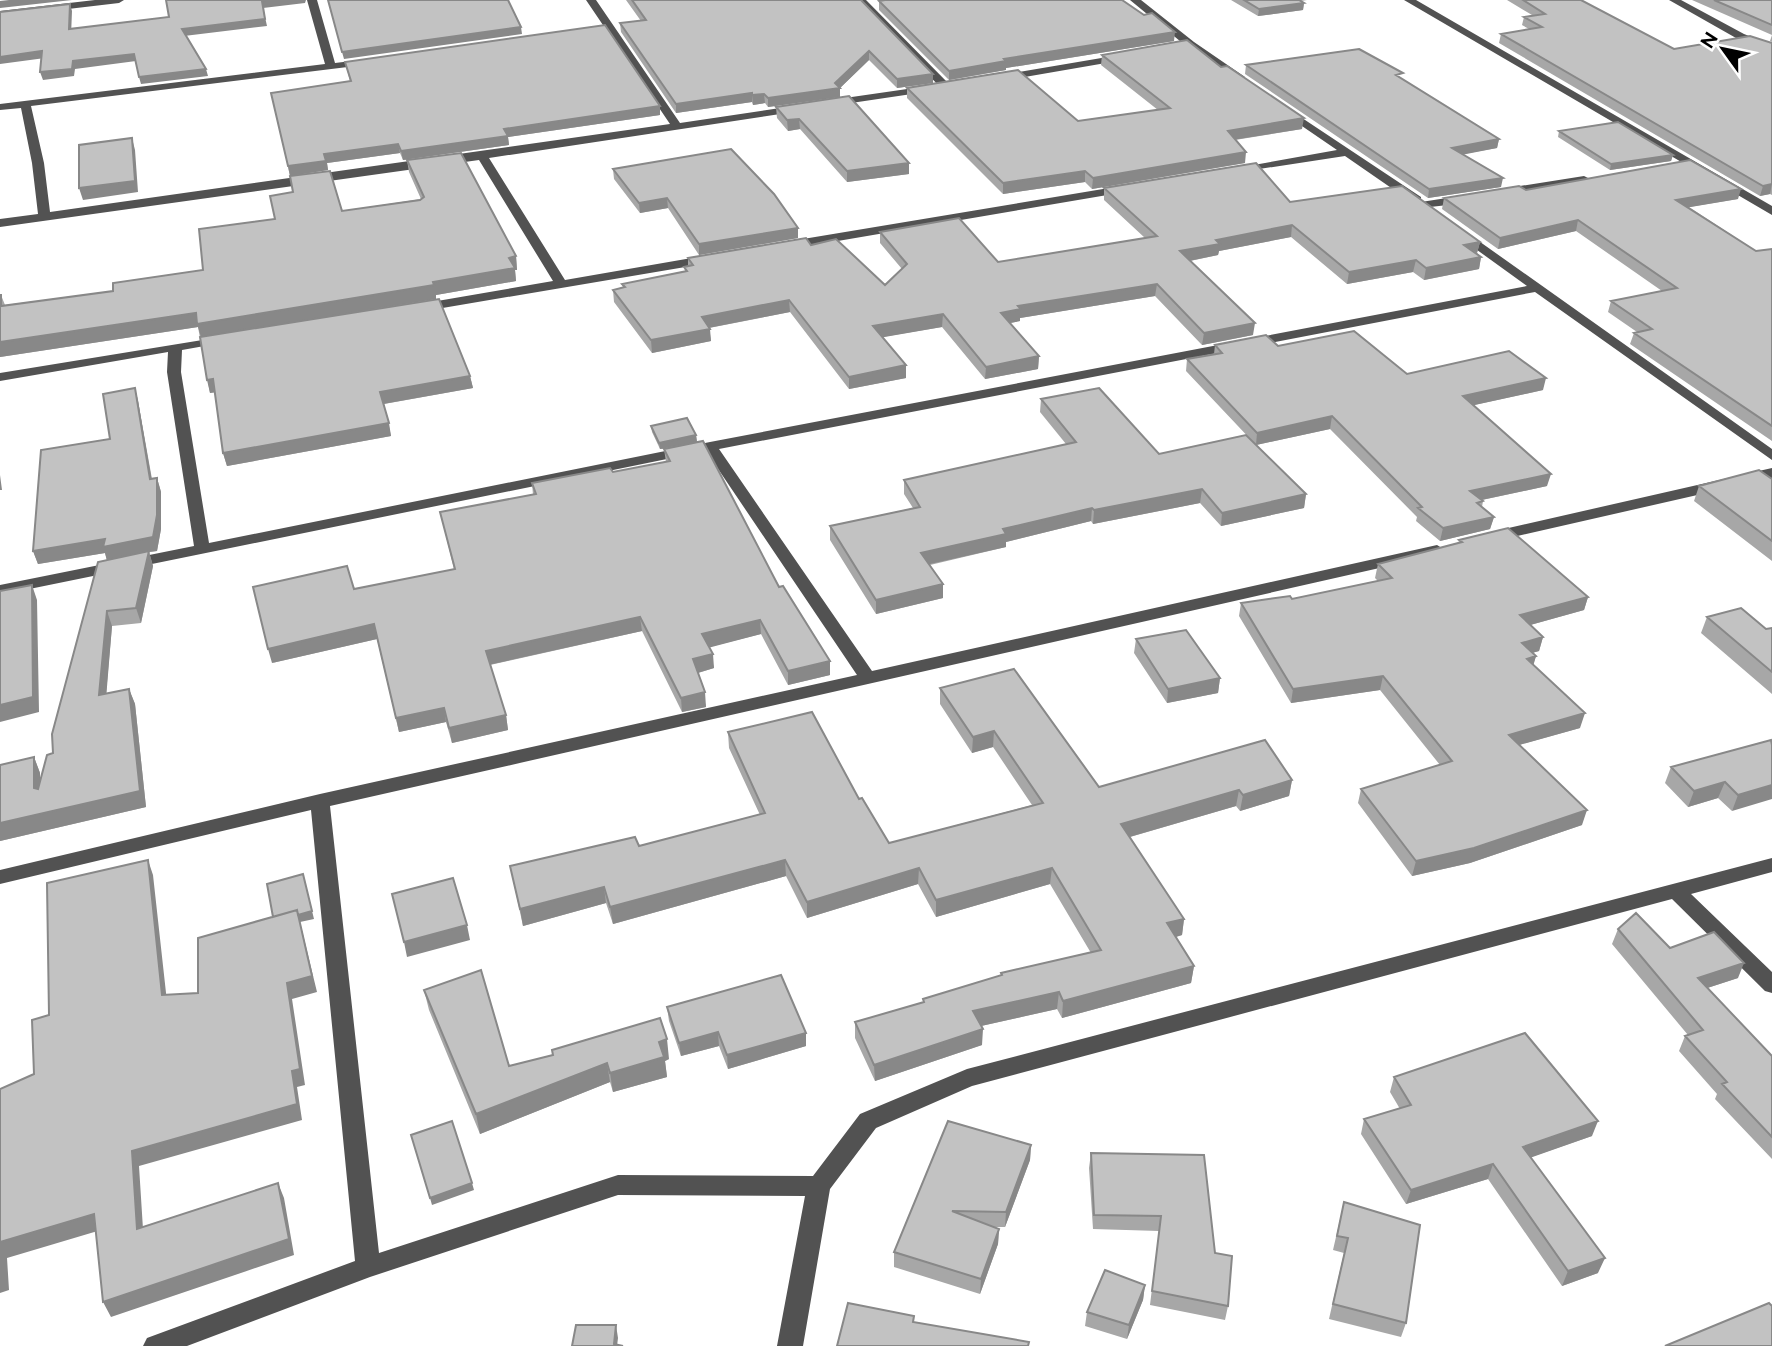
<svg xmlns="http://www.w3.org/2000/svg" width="1772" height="1346" viewBox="0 0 1772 1346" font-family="Raleway,sans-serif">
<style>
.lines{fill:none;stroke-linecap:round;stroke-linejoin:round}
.minor{fill:#525252;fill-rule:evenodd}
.wall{fill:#a7a7a7}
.shaded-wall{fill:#888}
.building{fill:#c2c2c2;stroke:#888;stroke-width:2}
</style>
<rect width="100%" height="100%" fill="#fff"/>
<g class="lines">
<!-- minor -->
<path class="minor" d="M95,0H124L119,3L0,17V11Z
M307,0H317L335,63L368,59L372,60V64L31,106L44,163L50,212L670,124L586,0H596L680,123L800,105L805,108L800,111L489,158L565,280L709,255L715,259L709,263L419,312L412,308L414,305L553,281L479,160L0,227V219L38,214L32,163L21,108L0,110V104L325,64Z
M856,0H866L948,83L963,81L968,84L967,86L942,89Z
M1130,0H1141L1194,42L1245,77V81H1237L1186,46Z
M1404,0H1416L1772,206V215Z
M1669,0H1681L1744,34L1772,45V51L1736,38Z
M1125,54L1130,57L1129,59L1001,81L996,78L1001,75Z
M928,86L933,89L932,91L831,106L826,103L831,100Z
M1284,106L1421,197V202L1466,195L1472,199L1466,203L1421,208V203H1413L1345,156L1233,173L1231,171L1237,168L1337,150L1280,111L1279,109Z
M1584,176L1588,178V182L1501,197L1495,193L1501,189Z
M1127,185L1131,187V191L785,250L779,246L785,242Z
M1459,227L1772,449V460L1535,292L719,449L872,671L1437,545L1445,550L1437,555L330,806L379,1253L618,1175L813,1176L860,1114L967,1069L1772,858V872L1691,894L1772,972V993L1765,991L1672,899L972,1086L876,1128L830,1189L803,1346H777L805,1196L618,1195L370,1277L187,1346H143L147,1338L355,1261L311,810L0,884V870L320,794L857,675L706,451L0,595V585L194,546L167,372L168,352L0,381V373L227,336V342L182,350L181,372L209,543L710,442L1527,286L1455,234V228Z
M1772,468V478L1491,542L1483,537L1491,532Z"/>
</g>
<!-- wall -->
<path class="wall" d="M626,0H861L933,83L897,88L869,60L840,88V97L768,107L765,103L753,105L752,102L676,113L621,32L620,23L641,21Z
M1231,0H1307L1301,1L1304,3L1303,10L1258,16Z
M1507,0H1581L1674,49L1772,43V195L1770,194L1760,196L1499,43L1501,34L1529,29L1522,25L1524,17L1532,15Z
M1692,0H1772V42L1770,41L1772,35Z
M879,1L1174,41L1006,68V70L949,80L879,10Z
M1102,55L1221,67L1302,129L1235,140L1245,163L1092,189L1085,182L1003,194L907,98V88L1078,121L1158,110L1101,65Z
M345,62L660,115L508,137L509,145L403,160L400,153L327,163L328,170L290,176L271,93L350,81Z
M1246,65L1402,79L1499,139L1497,148L1463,154L1501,187L1428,198L1245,74Z
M776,107L909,163V174L847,182L800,129L788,131L777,118Z
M1559,131L1673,155L1671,161L1610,170L1558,137Z
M407,160L516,256L517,270H515L516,281L436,295V299L257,328L470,376L473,388L384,404L391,436L227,466L223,453L215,392L210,393L198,327L0,357V295H1L5,305L113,291L203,270L342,211L421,199L409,172Z
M613,169L798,238L699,255L668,208L640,213L614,179Z
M1104,188L1290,202L1480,242L1477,253L1481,257L1479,269L1424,280L1413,272L1347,284L1291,237L1219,251L1218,255L1190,261L1253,335L1202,345L1155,296L1020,318V321L1010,323L1039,356L1038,369L985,379L942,327L882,337L906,378L849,389L790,312L709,328L711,341L652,353L614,302L613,290L623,287L622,284L685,271L684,267L688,266V258L811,245L885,285L902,269L880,243V232L998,262L1145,238L1104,200Z
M1526,190L1738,199L1689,207L1756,251L1772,249V441L1630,344L1634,333L1637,332L1608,312L1611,301L1662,291L1576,231L1498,249L1442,209L1444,198Z
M1215,345L1278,346L1407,374L1543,390L1474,405L1547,486L1482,500L1483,501L1482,507L1494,517L1490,529L1440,541L1416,521L1417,517L1330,429L1256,445L1306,494L1304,508L1221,526L1200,503L1093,524L1091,521L1006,542V547L930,565L943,584V598L876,614L830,540V526L913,508L904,494V480L1066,444L1040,412L1041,399L1159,454L1254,443L1186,371L1187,359L1214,354Z
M135,388L138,401L152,479L157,478L161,492V529L157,551L149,552L153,566L141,623L112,626L106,694L129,689L135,704L146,807L0,841L34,757L40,773V780L53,753L107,560L105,553L38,564L33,551L110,439Z
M651,426L696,435L697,442L830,675L788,685L761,634L709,647L714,668L698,673L706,707L682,712L642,631L490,665L506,715L508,730L452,743L446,722L399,732L377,639L272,663L454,569L440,512L533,495L532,483L613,472L666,462L664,449H660L652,432Z
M1772,479V561L1694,501L1699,486Z
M1459,540L1588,597L1584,610L1530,625L1543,637L1539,651L1532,653L1536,656L1533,665L1580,728L1519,745L1582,825L1470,863L1412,876L1358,803L1361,789L1440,765L1380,690L1291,703L1239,616L1241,603L1292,599L1378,581L1375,578L1378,564L1458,544Z
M1707,617L1766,629L1772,628V694L1701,633Z
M1136,639L1220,678L1218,693L1167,703L1134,653Z
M940,688L1099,787L1292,780L1289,796L1240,811L1236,806L1130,837L1184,919L1182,935L1176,937L1194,966L1191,983L1062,1018L1057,1009L981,1026L982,1045L875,1081L855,1038V1022L923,1002V999L1001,975V973L1091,953L1050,884L936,917L918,884L807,918L786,876L613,924L606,903L523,926L510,866L639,846L760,815L729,748L728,732L859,799L889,843L1032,805L993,747L972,753L940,704Z
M1772,745L1732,811L1718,798L1688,807L1665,783L1671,767Z
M1618,929L1670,948L1738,978L1707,988L1772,1056V1159L1715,1099L1717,1094L1679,1051L1685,1036L1688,1035L1612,944Z
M424,990L509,1066L669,1059L665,1061L667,1077L613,1092L610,1082L480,1134L429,1010Z
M667,1007L806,1046L728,1069L719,1046L681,1056L669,1021Z
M1394,1077L1592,1136L1531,1157L1598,1273L1562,1286L1488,1179L1406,1204L1361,1134L1364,1119L1400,1109L1390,1092Z
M1031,1145L1030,1160L1005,1227H993L999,1229L998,1244L980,1294L894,1267V1252Z
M1091,1153L1215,1253L1228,1306L1225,1320L1150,1305L1159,1231L1093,1229L1089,1168Z
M1344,1202L1406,1323L1401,1337L1329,1319L1344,1253L1333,1250Z
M1145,1285L1143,1300L1127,1339L1085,1326L1087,1312Z"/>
<!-- shaded-wall -->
<path class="shaded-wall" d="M9,0H72L0,8V1Z
M269,0H306L305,3L263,8L267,26L184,36L182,29L262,1Z
M1304,3L1303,10L1258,16L1259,9Z
M70,4L72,11L71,36L69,29Z
M521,27L522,34L344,59L342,52Z
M1175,32L1174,41L1006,68V70L949,80V71L1004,59Z
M42,51L45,58L0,64V57Z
M869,51V60L840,88V97L768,107V98L835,83Z
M134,54L136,61L75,69L74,76L43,80L40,72L73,61Z
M206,69L208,76L141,84L139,77Z
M933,74V83L897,88V79Z
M752,93V102L676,113V104Z
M764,94L765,103L753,105L752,95Z
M660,106V115L508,137L509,145L403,160L401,151L504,129Z
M1304,118L1302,129L1226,141L1228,131Z
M799,119L800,129L788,131L787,120Z
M132,138L135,150L138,192L83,200L79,188Z
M1499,139L1497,148L1451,157L1452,148Z
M398,144L400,153L327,163L328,170L290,176L288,166L324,154Z
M1246,152L1245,163L1092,189L1093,178Z
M1673,155L1671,161L1610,170L1611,164Z
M909,163V174L847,182V171Z
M1085,171V182L1003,194V183Z
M1503,178L1501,187L1428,198L1429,189Z
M1772,184L1770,194L1760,196L1763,186Z
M1741,189L1738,199L1673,210L1676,200Z
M667,198L668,208L640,213L639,203Z
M1578,220L1576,231L1498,249L1500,238Z
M1292,225L1291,237L1219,251L1218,255L1179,263L1180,251L1216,240Z
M798,228V238L699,255V244Z
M1480,242L1477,253L1464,245Z
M516,256L517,270H515L516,281L436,295V299L201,337L198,327L0,357V342L196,313L433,282Z
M1481,257L1479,269L1424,280L1426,268Z
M1416,260L1413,272L1347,284L1349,272Z
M1157,284L1155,296L1020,318V321L1000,325L1001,313L1018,306Z
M789,300L790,312L703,329L702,317Z
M943,314L942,327L873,339V326Z
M1255,323L1253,335L1202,345L1204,333Z
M710,329L711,341L652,353L651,340Z
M1039,356L1038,369L985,379L986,367Z
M906,365V378L849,389V377Z
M470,376L473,388L383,404L380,392Z
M1546,378L1543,390L1461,408L1463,396Z
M213,379L217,392L210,393L207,380Z
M135,388L138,401L154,493L150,479Z
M1332,416L1330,429L1256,445L1257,433Z
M389,423L391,436L227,466L223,453Z
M696,435L697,442L660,449L659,443Z
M1551,474L1547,486L1467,503L1470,491Z
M0,475L2,490H0Z
M157,478L161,492V529L157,551L149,552L153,566L141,623L136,608L107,561L105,553L38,564L33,551Z
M1202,489L1200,503L1093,524L1094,510Z
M1306,494L1304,508L1221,526L1222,513Z
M1092,508L1091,521L1006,542V547L921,566V553L1003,529Z
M1494,517L1490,529L1440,541L1443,528Z
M943,584V598L876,614V600Z
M32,585L37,600L39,712L0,722V705Z
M1588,597L1584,610L1516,629L1520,615Z
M107,611L112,626L105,711L99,695Z
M640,617L642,631L488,665L486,651Z
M760,620L761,634L704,649L702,634Z
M374,624L377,639L272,663L268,649Z
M1543,637L1539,651L1518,657L1522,643Z
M713,654L714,668L694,674L693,659Z
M1536,656L1532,670L1527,659Z
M830,661V675L788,685V671Z
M1383,676L1380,690L1291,703L1293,689Z
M1220,678L1218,693L1167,703L1168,689Z
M129,689L135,704L146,807L0,841V823L140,791Z
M705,692L706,707L682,712L681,698Z
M444,708L446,722L399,732L396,718Z
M1585,713L1580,728L1505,749L1509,735Z
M506,715L508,730L452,743L449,728Z
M994,731L993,747L972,753L973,737Z
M34,757L40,773V804L34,788Z
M1292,780L1289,796L1240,811L1243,795Z
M1725,782L1718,798L1688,807L1694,791Z
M1772,785V799L1732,811L1738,795Z
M1239,790L1236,806L1119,840L1121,824Z
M1587,810L1582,825L1470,863L1412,876L1416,861Z
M148,860L153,875L168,1011L162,995Z
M785,860L786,876L613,924L610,907Z
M919,868L918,884L807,918V902Z
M1052,868L1050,884L936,917V900Z
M303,874L314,919L300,922L317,992L292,999L305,1085L297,1087L302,1120L139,1166L144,1245L137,1229L132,1151L292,1071L287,983Z
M604,887L606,903L523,926L520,909Z
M1184,919L1182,935L1165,940L1167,923Z
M467,925L470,940L407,957L404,942Z
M1744,963L1738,978L1692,993L1698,978Z
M1194,966L1191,983L1062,1018L1063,1001Z
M1059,992L1057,1009L972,1028L973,1011Z
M983,1029L982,1045L875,1081L874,1065Z
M718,1032L719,1046L681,1056L679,1043Z
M806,1033V1046L728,1069L727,1055Z
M667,1039L669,1059L665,1061L667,1077L613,1092L610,1073L659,1042Z
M607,1063L610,1082L480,1134L476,1114Z
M1598,1121L1592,1136L1518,1162L1523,1147Z
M1031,1145L1030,1160L1005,1227L1006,1212Z
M1493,1164L1488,1179L1406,1204L1411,1190Z
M278,1183L284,1198L294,1255L111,1317L103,1302Z
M472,1183L474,1190L432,1205L430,1198Z
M94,1214L101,1230L7,1258L9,1290L0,1293V1242Z
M999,1229L998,1244L980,1294L981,1279Z
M1605,1258L1598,1273L1562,1286L1568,1271Z
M1145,1285L1143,1300L1127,1339L1129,1325Z
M616,1325L618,1338L617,1346H614Z"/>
<!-- building -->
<path class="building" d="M166,0H269L262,1L265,19L182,29L206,69L139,77L134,54L73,61L72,69L40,72L42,51L0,57V12L70,4L69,29L169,17Z
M328,0H508L521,27L342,52Z
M632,0H861L933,74L897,79L869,51L835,83L840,88L768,98L764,94L752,95V93L676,104L620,23L646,20Z
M885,0H1122L1144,15L1152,13L1175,32L1004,59L1006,61L949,71L879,1Z
M1244,0H1299L1304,3L1259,9Z
M1523,0H1581L1674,49L1750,36L1772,43V184L1763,186L1501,34L1542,27L1524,17L1545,14Z
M1714,0H1772V25Z
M605,25L660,106L504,129L508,136L401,151L398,144L324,154L326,161L288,166L271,93L351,81L345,62Z
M1187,40L1221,67L1227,66L1304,118L1228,131L1246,152L1093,178L1085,171L1003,183L907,88L1018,70L1078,121L1170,108L1102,55Z
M1359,49L1403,73L1396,75L1499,139L1452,148L1503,178L1429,189L1246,65Z
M849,96L909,163L847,171L799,119L787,120L776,107Z
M1618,122L1673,155L1611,164L1559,131Z
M132,138L135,181L79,188V145Z
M731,149L774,194L798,228L699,244L667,198L639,203L613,169Z
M461,153L516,256L509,258L515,268L433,282L434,285L197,324L196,313L0,342V295H1V306L113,291V283L203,270L199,229L275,219L270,196L293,192L290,176L330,171L342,211L420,200L424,197L407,160Z
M1690,160L1741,189L1676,200L1756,251L1772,249V426L1634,333L1652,329L1611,301L1677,288L1578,220L1500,238L1444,198L1519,186L1526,190Z
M1256,163L1290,202L1402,186L1480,242L1464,245L1481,257L1426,268L1416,260L1349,272L1292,225L1216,240L1220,244L1180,251L1255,323L1204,333L1157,284L1018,306L1021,309L1001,313L1039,356L986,367L943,314L873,326L906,365L849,377L789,300L702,317L710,329L651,340L613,290L625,287L622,284L687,271L684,267L693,265L688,258L806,238L811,245L836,239L885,285L907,264L880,232L959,218L998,262L1157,236L1104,188Z
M439,299L470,376L380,392L389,423L223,453L213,379L207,380L200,337Z
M1354,331L1407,374L1509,351L1546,378L1463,396L1551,474L1470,491L1483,501L1477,503L1494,517L1443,528L1418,508L1422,507L1332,416L1257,433L1187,359L1222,353L1215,345L1266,335L1278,346Z
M135,388L150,479L157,478V515L153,537L103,547L105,539L33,551L41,450L110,439L103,394Z
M1099,388L1159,454L1246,435L1306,494L1222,513L1202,489L1094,510L1092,508L1003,529L1006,534L921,553L943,584L876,600L830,526L920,507L904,480L1076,442L1041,399Z
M687,418L696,435L659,443L651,426Z
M703,441L779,587L783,586L830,661L788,671L760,620L702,634L713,654L693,659L705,692L681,698L640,617L486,651L506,715L449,728L444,708L396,718L374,624L268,649L253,587L347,566L354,589L455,569L440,512L536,494L532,483L610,468L613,472L670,461L664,449Z
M1759,470L1772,479V541L1699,486Z
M1508,528L1588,597L1520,615L1543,637L1522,643L1536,656L1527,659L1585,713L1509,735L1587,810L1474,848L1416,861L1361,789L1452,761L1383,676L1293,689L1241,603L1290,596L1292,599L1392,578L1378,564L1462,542L1459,540Z
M149,551L136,608L107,611L99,695L129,689L140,791L0,823V765L34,757V788L38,789L47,755L53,753L52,734L98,562Z
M32,585L33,697L0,705V591Z
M1741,608L1766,629L1772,628V672L1707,617Z
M1186,630L1220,678L1168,689L1136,639Z
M1014,669L1099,787L1265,740L1292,780L1243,795L1239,790L1121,824L1184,919L1167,923L1194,966L1063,1001L1059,992L973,1011L983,1029L874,1065L855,1022L924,1002L923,999L1002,975L1001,973L1101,950L1052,868L936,900L919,868L807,902L785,860L610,907L604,887L520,909L510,866L635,837L639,846L765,813L728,732L812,712L859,799L862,798L889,843L1043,803L994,731L973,737L940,688Z
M1771,740L1772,745V785L1738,795L1725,782L1694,791L1671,767Z
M148,860L162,995L198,993V938L297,910L312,976L287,983L300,1069L292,1071L297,1104L132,1151L137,1229L278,1183L289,1239L103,1302L94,1214L0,1242V1089L34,1074L32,1020L49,1015L47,883Z
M303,874L312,911L298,915L297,910L273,917L267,884Z
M453,878L467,925L404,942L392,894Z
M1636,913L1670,948L1714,932L1744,963L1698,978L1772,1056V1137L1722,1084L1727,1082L1685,1036L1703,1030L1618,929Z
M481,970L509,1066L553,1055L552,1050L660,1018L667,1039L659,1042L664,1057L610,1073L607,1063L476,1114L424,990Z
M781,975L806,1033L727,1055L718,1032L679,1043L667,1007Z
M1525,1033L1598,1121L1523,1147L1605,1258L1568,1271L1493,1164L1411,1190L1364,1119L1411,1105L1394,1077Z
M452,1121L472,1183L430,1198L411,1135Z
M948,1121L1031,1145L1006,1212L952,1211L999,1229L981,1279L894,1252Z
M1091,1153L1204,1155L1215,1253L1232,1256L1228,1306L1152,1291L1161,1216L1094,1215Z
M1344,1202L1420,1225L1406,1323L1333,1304L1348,1238L1337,1236Z
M1105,1270L1145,1285L1129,1325L1087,1312Z
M848,1303L914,1316L913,1322L1029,1342L1028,1346H837Z
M1769,1303L1772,1306V1346H1665Z
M576,1325H616L614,1344L623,1346H572Z"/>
<!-- north arrow -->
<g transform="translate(1723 49) rotate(303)" stroke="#ffffff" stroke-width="5" paint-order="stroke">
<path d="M0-5L12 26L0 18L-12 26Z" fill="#000000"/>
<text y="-10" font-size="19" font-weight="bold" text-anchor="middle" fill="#000000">N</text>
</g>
</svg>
